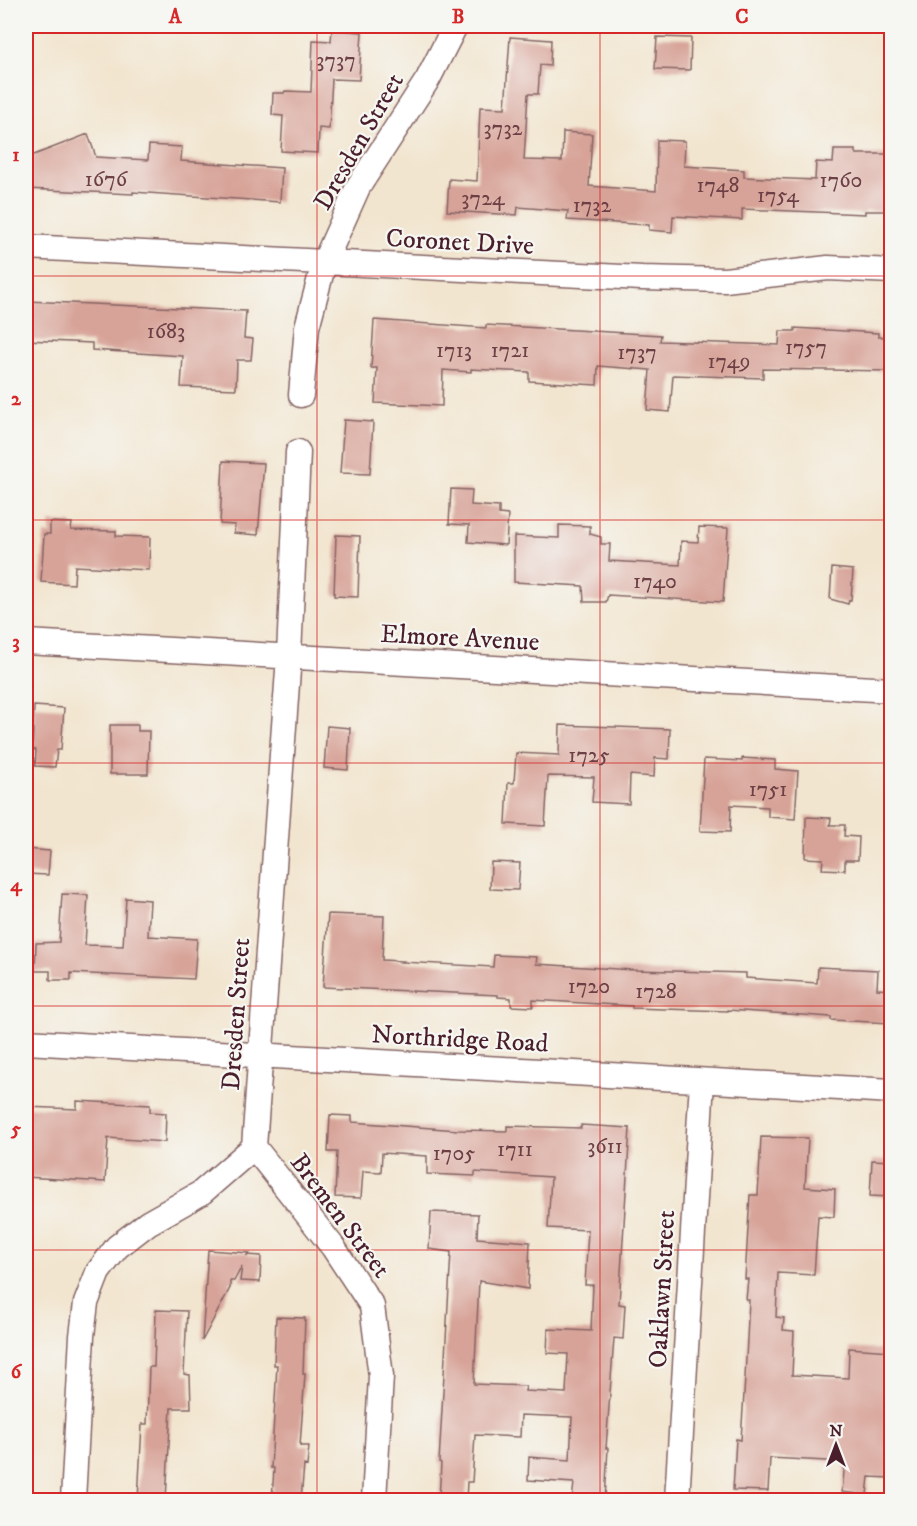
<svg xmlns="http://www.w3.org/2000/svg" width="917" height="1526" viewBox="0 0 917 1526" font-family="'IM FELL DW Pica',serif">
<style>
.building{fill:#d7a297}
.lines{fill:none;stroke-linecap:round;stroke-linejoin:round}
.minor-casing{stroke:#856464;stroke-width:27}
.minor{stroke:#fff;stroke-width:24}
.grid{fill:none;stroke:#d62828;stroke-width:1.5;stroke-opacity:0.55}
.labels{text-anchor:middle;stroke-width:4.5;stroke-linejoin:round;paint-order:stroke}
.number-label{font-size:22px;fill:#6d4046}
.street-label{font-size:26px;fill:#4a1f2b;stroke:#f6f6f2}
.neatline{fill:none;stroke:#d62828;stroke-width:2}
.grid-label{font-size:20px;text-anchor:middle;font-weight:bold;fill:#d62828}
</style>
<rect width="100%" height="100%" fill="#f6f6f2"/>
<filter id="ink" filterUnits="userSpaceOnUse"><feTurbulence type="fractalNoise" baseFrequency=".0167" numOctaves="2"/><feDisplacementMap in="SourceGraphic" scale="12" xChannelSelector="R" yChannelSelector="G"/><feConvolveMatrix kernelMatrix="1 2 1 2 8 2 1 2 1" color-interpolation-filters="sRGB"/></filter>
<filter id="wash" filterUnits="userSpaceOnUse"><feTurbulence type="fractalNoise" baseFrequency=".008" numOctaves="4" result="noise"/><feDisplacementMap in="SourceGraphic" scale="24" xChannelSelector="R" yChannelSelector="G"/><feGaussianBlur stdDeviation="1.35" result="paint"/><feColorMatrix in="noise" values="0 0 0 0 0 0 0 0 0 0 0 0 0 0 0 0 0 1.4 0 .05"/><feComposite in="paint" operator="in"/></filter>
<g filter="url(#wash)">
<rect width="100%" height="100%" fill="#f2e5cf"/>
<g id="blocks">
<!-- building -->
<path class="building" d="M332,30L362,32L359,80L332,79L329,129L319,128L318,153L281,151L283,116L272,115L273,93H284L285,91L311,92L313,40L331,41Z
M510,37L551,40L550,66L540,65L538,94H528L524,160L562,161L563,132L592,134L589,186L656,191L657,140L685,141L684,166L744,170V177L815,180L816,162L833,163L834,150H856V154H891V211H865V214L742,209V220L673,216L672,232L649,230V225L567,220L568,211L518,207L517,215L447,211L449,179L477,181L480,107L505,108Z
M657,37L691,38L690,70L655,69Z
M88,134L96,157L148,160L149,145L182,147L181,161L282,168L280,202L133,192V194L26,189V158Z
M26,301L246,311L244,338L253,339L251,360H237L236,389L181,387L183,356L92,350V343L26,340Z
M374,320L486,328V325L661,335L660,341L779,345L780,331H795V328L878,333V337H891V371L763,369V378L673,375L670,412L647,410L650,370L598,366L597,385L529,381V372L471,369V372L443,370L442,406L375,403L377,368H371Z
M344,420L373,422L370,474L340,473Z
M223,461L264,463L258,535L234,533L235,525L220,524Z
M451,489L472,490L471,505L499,507V514L508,515L506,545L468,542L469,525L449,524Z
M50,522L72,523L71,530L116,531V536L150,537L149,570L75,566L74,584L41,582L44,534H50Z
M559,525L590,526V534L601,537V544H610L609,561L680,565L681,541L698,542L699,527L728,528L723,602L608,595L606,602H584L583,586L514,582V536L559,538Z
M336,535L360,536L358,597L334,596Z
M832,568L853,570L851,600H849L848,604L830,599Z
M34,706L64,708L61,750H57L55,767L35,766L36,750L32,749Z
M110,725H138V731H149L148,774H110Z
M560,725L670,729L669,759L655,758L654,777L630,775L629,804L592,802L594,777L548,776L545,826L506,824L508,783H514L516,753L559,755Z
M327,726L350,728L348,770L324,768Z
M742,758L775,760V769L798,771L795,819L768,817V807L731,805L730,832L700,831L704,759L742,761Z
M806,817L831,818L830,825H845L844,836L859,837L858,860H845V870L822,869L823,859L805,858Z
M26,849L50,851L48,875L26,874Z
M491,862L520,863L518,890L490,889Z
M62,894L88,895L85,945L123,946L126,898L150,900L148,936L197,939L194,979L71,973V980H50V971H35L36,943L59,942Z
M328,914L384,916L382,960L403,961L401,962L493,967L494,955L537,957L536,964L634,970L746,973V978L817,983L818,967L878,970L877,989L891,990V1023L831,1020V1017L728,1010V1011L632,1008V1006L533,1000V1007L511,1006V998L498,997V995L323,987Z
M77,1101L150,1105V1112L166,1113L165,1142L108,1138L105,1182L26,1177V1107L77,1109Z
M330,1115L352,1116V1122L458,1130L507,1131V1126L581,1128V1125L630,1128L619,1304L625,1305L623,1339L614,1338L606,1448H608L605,1500H572L574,1483L528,1480L529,1457L570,1460L572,1417L521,1415L520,1437L475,1435L472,1482H467L466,1500H439L441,1463L439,1462L451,1252L429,1249L431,1212L478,1214L477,1238L530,1242L528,1289L479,1281L474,1384L526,1386L525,1391L566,1393L568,1354L547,1353L548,1329L591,1331L593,1285H585L588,1230L548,1228L551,1177L475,1172V1176L427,1174V1156L382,1153L381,1172L363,1171L361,1198L335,1197L337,1152H328Z
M761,1137L808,1138L805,1187L835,1189L834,1217L818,1216L814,1275L778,1273L776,1317L784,1318L783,1330L794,1331L792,1375L848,1378L849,1348L891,1351V1478L869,1477L867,1495L842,1492L845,1462L770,1458L768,1491L733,1490L736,1439L741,1440L745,1378L749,1300H746L748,1279H745L750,1195H758Z
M872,1160L891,1161V1197L870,1196Z
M208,1250L249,1253L247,1255L261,1256L260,1282L240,1281L242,1266L234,1281H230V1288L202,1341Z
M156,1310L187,1311L184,1374L190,1375L191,1408H171L166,1500H138L142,1424H147L149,1367H154Z
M276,1317L305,1318L303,1374H305L300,1446H309L307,1466L304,1465L301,1500H272L274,1468H271L277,1365H274Z"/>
</g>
</g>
<g filter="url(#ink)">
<use href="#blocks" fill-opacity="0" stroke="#856464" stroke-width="1.5"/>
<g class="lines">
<!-- minor casing -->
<g class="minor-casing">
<path id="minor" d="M26,247L642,278L725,280L828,268L892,271
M301,395L307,327L324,263L358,187L428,79L455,26
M26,642L892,690
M26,1042L892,1091
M254,1147L333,1247L372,1306L381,1376L374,1500
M73,1500L82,1336L86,1303L98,1272L117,1247L148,1223L201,1193L254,1147L289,656L298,452
M677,1500L702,1081"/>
</g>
<!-- minor -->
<use href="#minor" class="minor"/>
</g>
</g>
<!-- grid -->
<path class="grid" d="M317,26V1500M600,26V1500M26,276H892M26,520H892M26,763H892M26,1006H892M26,1250H892"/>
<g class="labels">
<!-- number labels -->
<g class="number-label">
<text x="336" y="67">3737</text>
<text x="503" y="135">3732</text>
<text x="106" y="186">1676</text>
<text x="841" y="187">1760</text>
<text x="718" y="192">1748</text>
<text x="778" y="202">1754</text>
<text x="483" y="205">3724</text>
<text x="592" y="212">1732</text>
<text x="166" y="338">1683</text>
<text x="806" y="354">1757</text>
<text x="454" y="357">1713</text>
<text x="510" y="357">1721</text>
<text x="637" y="359">1737</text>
<text x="729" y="368">1749</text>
<text x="655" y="588">1740</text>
<text x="589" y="762">1725</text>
<text x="768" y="796">1751</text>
<text x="589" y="993">1720</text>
<text x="656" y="998">1728</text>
<text x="605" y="1153">3611</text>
<text x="515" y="1156">1711</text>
<text x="454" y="1160">1705</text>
</g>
<!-- street labels -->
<g class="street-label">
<text transform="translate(358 141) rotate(-60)" y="9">Dresden Street</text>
<text transform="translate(460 241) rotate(3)" y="9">Coronet Drive</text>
<text transform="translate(460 637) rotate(3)" y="9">Elmore Avenue</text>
<text transform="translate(235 1014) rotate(-86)" y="9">Dresden Street</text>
<text transform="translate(460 1038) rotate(3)" y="9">Northridge Road</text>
<text transform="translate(341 1215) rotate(53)" y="9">Bremen Street</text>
<text transform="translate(661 1289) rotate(-87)" y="9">Oaklawn Street</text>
</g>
</g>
<!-- margin -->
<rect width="917" height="1526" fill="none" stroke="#f6f6f2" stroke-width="66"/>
<!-- north arrow -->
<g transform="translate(836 1445)" stroke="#f6f6f2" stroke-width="4.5" paint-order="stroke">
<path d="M0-4.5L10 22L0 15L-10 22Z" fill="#4a1f2b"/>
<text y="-9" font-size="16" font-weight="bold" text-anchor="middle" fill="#4a1f2b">N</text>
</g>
<rect x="33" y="33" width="851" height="1460" class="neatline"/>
<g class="grid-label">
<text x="175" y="23">A</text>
<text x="458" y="23">B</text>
<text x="742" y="23">C</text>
<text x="16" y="161">1</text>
<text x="16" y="405">2</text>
<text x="16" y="648">3</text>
<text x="16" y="891">4</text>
<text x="16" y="1135">5</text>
<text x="16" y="1378">6</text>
</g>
</svg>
